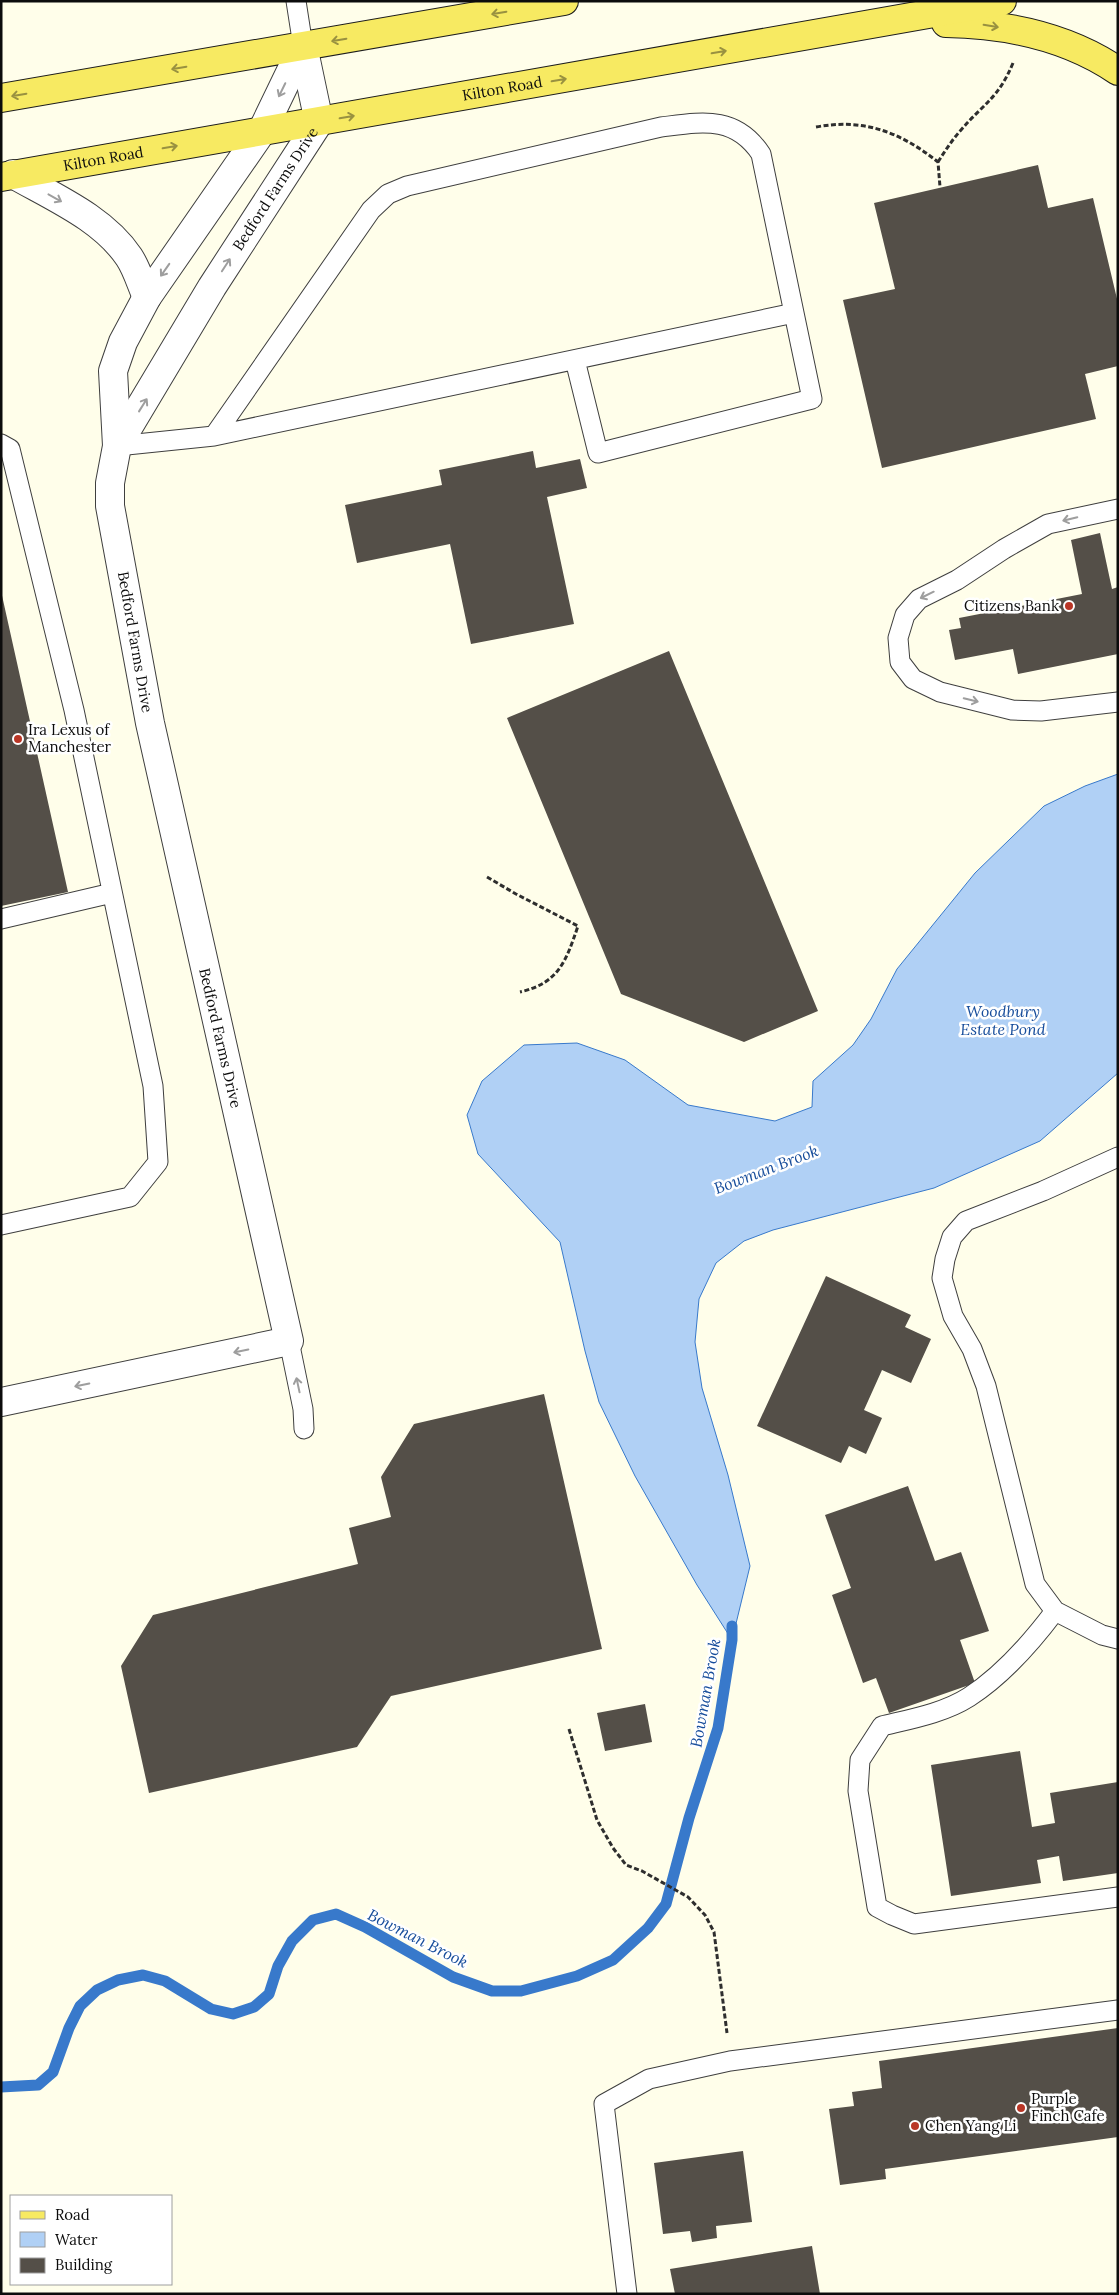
<svg xmlns="http://www.w3.org/2000/svg" width="1119" height="2295" viewBox="0 0 1119 2295" font-family="Lora,serif">
<style>
.water{fill:#b0d0f5;stroke:#3879cb}
.lines{fill:none;stroke-linecap:round;stroke-linejoin:round}
.stream{stroke:#3879cb;stroke-width:11}
.building{fill:#544f48}
.service-casing{stroke:#3f3f3f;stroke-width:21}
.minor-casing{stroke:#3f3f3f;stroke-width:30}
.primary-casing{stroke:#1d1d1d;stroke-width:30}
.path{stroke:#2e2e2e;stroke-width:3;stroke-dasharray:5 2.5;stroke-linecap:butt}
.service{stroke:#fff;stroke-width:19}
.minor{stroke:#fff;stroke-width:28}
.primary{stroke:#f7ea62;stroke-width:28}
.oneway{stroke:#999140}
.oneway2{stroke:#9e9e9e}
.poi-dot{fill:#b93626;stroke:#fff;stroke-width:2}
.labels{text-anchor:middle;stroke-width:5;stroke-linejoin:round;paint-order:stroke}
.street-label{font-size:15px;fill:#0c0c0c;stroke:#fff}
.poi-label{font-size:15px;fill:#0c0c0c;stroke:#fff;text-anchor:start}
.water-label{font-size:16px;font-style:italic;fill:#174d9b;stroke:#fff}
</style>
<rect width="100%" height="100%" fill="#fffeea"/>
<!-- water -->
<path class="water" d="M1118,774V1073L1040,1141L934,1188L773,1230L744,1241L716,1263L699,1299L695,1342L702,1388L728,1475L750,1566L732,1640L697,1585L635,1476L599,1402L585,1351L560,1242L478,1154L467,1115L482,1081L524,1045L577,1043L625,1060L688,1105L775,1121L812,1107L813,1081L853,1045L871,1019L897,969L975,873L1044,806L1085,786Z"/>
<g class="lines">
<!-- stream -->
<path class="stream" d="M1,2087L38,2085L53,2072L69,2028L80,2006L97,1990L118,1980L143,1975L165,1981L211,2009L233,2014L254,2007L269,1994L278,1966L292,1941L313,1920L336,1914L365,1927L453,1977L492,1991H521L577,1976L613,1960L648,1928L666,1904L689,1818L718,1728L732,1640V1626"/>
</g>
<!-- building -->
<path class="building" d="M1038,165L1048,208L1093,198L1118,303V366L1085,374L1096,419L882,468L843,300L895,289L874,203Z
M533,451L536,468L580,459L587,488L547,497L574,624L471,644L450,544L357,563L345,505L442,485L439,470Z
M1100,533L1112,589L1118,587V654L1018,674L1013,649L955,660L949,630L961,628L959,618L1082,594L1071,540Z
M1,591L68,892L1,906Z
M669,651L818,1011L744,1042L621,994L507,718Z
M826,1276L911,1315L905,1327L931,1339L911,1383L882,1370L864,1410L882,1418L866,1454L849,1446L841,1463L757,1426Z
M544,1394L602,1649L391,1696L357,1747L149,1793L121,1666L153,1615L358,1564L349,1528L391,1517L381,1477L414,1424Z
M908,1486L935,1561L961,1552L989,1631L960,1640L975,1683L889,1713L876,1678L863,1683L832,1595L851,1588L825,1515Z
M645,1704L652,1742L605,1751L597,1713Z
M1020,1751L1032,1827L1055,1823L1050,1793L1118,1782V1873L1063,1881L1059,1856L1037,1860L1041,1883L951,1896L931,1765Z
M1118,2028V2137L885,2169L886,2179L840,2185L829,2109L854,2106L852,2092L882,2088L879,2061Z
M743,2151L752,2222L716,2226L717,2238L692,2242L690,2231L663,2234L654,2163Z
M812,2246L820,2294H675L670,2269Z"/>
<g class="lines">
<!-- service casing -->
<g class="service-casing">
<path id="service" d="M296,1L303,46
M575,360L598,453L812,399L794,313
M1,444L10,449L74,710L153,1086L158,1162L130,1197L1,1225
M117,446L214,436L794,313L761,154C735,115 702,122 661,127L407,186L388,194L371,210L214,436
M1118,509L1048,524L1004,549L957,580L919,599L905,615L898,638L900,662L913,679L940,692L1012,710L1041,711L1118,702
M1,919L112,893
M1118,1157L1043,1191L966,1221L952,1237L945,1259L942,1278L953,1316L972,1349L986,1386L1035,1584L1055,1611L1102,1635L1118,1639
M289,1341L303,1409L304,1429
M1055,1611C1031,1643 1003,1675 969,1697C944,1713 911,1719 882,1726L860,1760L858,1791L877,1907L892,1915L914,1924L1118,1897
M627,2294L604,2104L649,2079L730,2061L1118,2010"/>
</g>
<!-- minor casing -->
<g class="minor-casing">
<g id="minor">
<path d="M13,174C53,197 103,218 129,257C137,269 141,284 147,297"/>
<path id="s1" d="M117,446L212,287L319,122L303,46"/>
<path d="M1,1402L289,1341L150,723L110,506V483L117,446L113,371L123,342L147,297L262,131L303,46"/>
</g>
</g>
<!-- primary casing -->
<g class="primary-casing">
<g id="primary">
<path d="M946,23C1006,24 1068,37 1118,71"/>
<path d="M1,98L564,1"/>
<path id="s2" d="M1,177L1002,1"/>
</g>
</g>
<!-- path -->
<path class="path" d="M816,127C864,118 900,132 938,162L940,187
M938,162C945,151 952,140 961,130C984,103 998,99 1013,63
M487,877L516,894L578,926C566,961 559,983 520,992
M569,1729L597,1820L613,1848L626,1865L642,1871L688,1897L705,1915L714,1932L727,2033"/>
<!-- service -->
<use href="#service" class="service"/>
<!-- minor -->
<use href="#minor" class="minor"/>
<!-- primary -->
<use href="#primary" class="primary"/>
</g>
<!-- one-way arrows -->
<defs><path id="oneway-shaft" d="M-6 0H5M1.5-3L5.5 0L1.5 3" fill="none" stroke-width="1.6" stroke-linecap="round" stroke-linejoin="round" transform="scale(1.25)"/></defs>
<g class="oneway">
<use href="#oneway-shaft" transform="translate(499 13) rotate(170)"/>
<use href="#oneway-shaft" transform="translate(991 26) rotate(9)"/>
<use href="#oneway-shaft" transform="translate(339 40) rotate(170)"/>
<use href="#oneway-shaft" transform="translate(719 52) rotate(-10)"/>
<use href="#oneway-shaft" transform="translate(179 68) rotate(170)"/>
<use href="#oneway-shaft" transform="translate(559 80) rotate(-10)"/>
<use href="#oneway-shaft" transform="translate(19 95) rotate(170)"/>
<use href="#oneway-shaft" transform="translate(347 117) rotate(-10)"/>
<use href="#oneway-shaft" transform="translate(170 147) rotate(-10)"/>
</g>
<g class="oneway2">
<use href="#oneway-shaft" transform="translate(282 90) rotate(116)"/>
<use href="#oneway-shaft" transform="translate(55 198) rotate(29)"/>
<use href="#oneway-shaft" transform="translate(226 265) rotate(-57)"/>
<use href="#oneway-shaft" transform="translate(165 270) rotate(125)"/>
<use href="#oneway-shaft" transform="translate(143 405) rotate(-58)"/>
<use href="#oneway-shaft" transform="translate(1070 519) rotate(167)"/>
<use href="#oneway-shaft" transform="translate(927 595) rotate(154)"/>
<use href="#oneway-shaft" transform="translate(971 700) rotate(14)"/>
<use href="#oneway-shaft" transform="translate(241 1351) rotate(168)"/>
<use href="#oneway-shaft" transform="translate(82 1385) rotate(168)"/>
<use href="#oneway-shaft" transform="translate(298 1385) rotate(-102)"/>
</g>
<!-- markers -->
<g class="poi-dot">
<circle cx="1069" cy="606" r="5"/>
<circle cx="18" cy="739" r="5"/>
<circle cx="1021" cy="2108" r="5"/>
<circle cx="915" cy="2126" r="5"/>
</g>
<g class="labels">
<!-- street labels -->
<g class="street-label">
<text dy="5" stroke="none"><textPath href="#s2" startOffset="509">Kilton Road</textPath></text>
<text dy="5" stroke="none"><textPath href="#s2" startOffset="104">Kilton Road</textPath></text>
<text dy="5" stroke="none"><textPath href="#s1" startOffset="302">Bedford Farms Drive</textPath></text>
<text transform="translate(135 642) rotate(80)" y="5">Bedford Farms Drive</text>
<text transform="translate(220 1038) rotate(77)" y="5">Bedford Farms Drive</text>
</g>
<!-- poi labels -->
<g class="poi-label">
<text x="1059" y="611" text-anchor="end">Citizens Bank</text>
<text x="28" y="735">Ira Lexus of<tspan x="28" dy="17">Manchester</tspan></text>
<text x="1031" y="2104">Purple<tspan x="1031" dy="17">Finch Cafe</tspan></text>
<text x="925" y="2131">Chen Yang Li</text>
</g>
<!-- water labels -->
<g class="water-label">
<text x="1003" y="1017">Woodbury<tspan x="1003" dy="18">Estate Pond</tspan></text>
<text transform="translate(766 1169) rotate(-21)" y="6">Bowman Brook</text>
<text transform="translate(705 1693) rotate(-80)" y="6">Bowman Brook</text>
<text transform="translate(418 1938) rotate(27)" y="6">Bowman Brook</text>
</g>
</g>
<!-- border -->
<rect width="1119" height="2295" fill="none" stroke="#0c0c0c" stroke-width="5"/>
<!-- legend -->
<rect x="10" y="2195" width="162" height="90" fill="#ffffff" stroke="#9e9e9e"/>
<rect x="20" y="2211" width="25" height="8" fill="#f7ea62" stroke="#9e9e9e"/>
<text x="55" y="2220" font-size="15" fill="#0c0c0c">Road</text>
<rect x="20" y="2232" width="25" height="15" fill="#b0d0f5" stroke="#9e9e9e"/>
<text x="55" y="2245" font-size="15" fill="#0c0c0c">Water</text>
<rect x="20" y="2258" width="25" height="15" fill="#544f48" stroke="#9e9e9e"/>
<text x="55" y="2270" font-size="15" fill="#0c0c0c">Building</text>
</svg>
